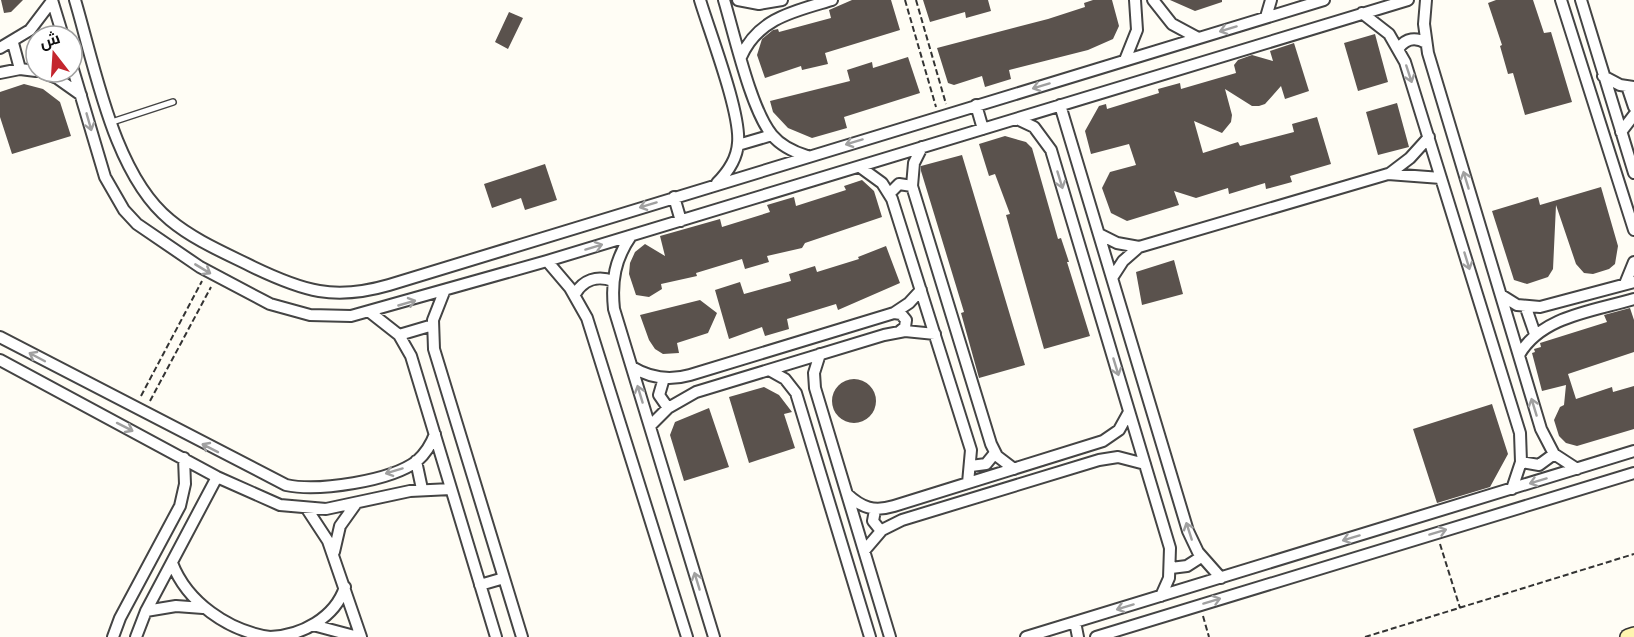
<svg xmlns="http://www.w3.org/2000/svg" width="1634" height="637" viewBox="0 0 1634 637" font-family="Bitter,Cairo,serif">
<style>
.building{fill:#5a524d}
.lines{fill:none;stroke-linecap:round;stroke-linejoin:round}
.service-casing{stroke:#444;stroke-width:8}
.minor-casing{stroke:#444;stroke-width:14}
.secondary-casing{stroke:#333;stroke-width:18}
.path{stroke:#333;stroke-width:2;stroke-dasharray:6 3;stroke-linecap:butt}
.service{stroke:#fff;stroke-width:5}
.minor{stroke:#fff;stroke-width:10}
.secondary{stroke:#fff6b0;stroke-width:15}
.oneway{stroke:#a0a0a0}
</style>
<rect width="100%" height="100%" fill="#fffdf5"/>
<!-- building -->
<path class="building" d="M1,0H23L11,12L4,13Z
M852,0H891L900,30L825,53L828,64L802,70L801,66L765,78L757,55L762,39L773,30L778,29L779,32L831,18L829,10Z
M923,0H988L991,11L966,18L965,12L930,22Z
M1093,0H1112L1119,26L1113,39L1088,50L1009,70L1011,79L985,87L982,76L954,85L948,83L937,48L1048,19L1085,7L1084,3Z
M1170,0H1222V2L1195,11Z
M1496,0H1533L1544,33L1551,32L1572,102L1525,115L1513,73L1508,74L1500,46L1502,45L1488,3Z
M509,12L523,18L508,49L495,42Z
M1375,34L1388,82L1358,91L1344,43Z
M1294,43L1309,91L1285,99L1281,86L1265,104L1259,106H1252L1225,89L1232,115L1231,122L1222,133L1194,121L1203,153L1238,142L1240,146L1294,132L1292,124L1317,117L1331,164L1290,176L1292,182L1266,189L1265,183L1229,194L1228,188L1196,198L1174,191L1179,205L1127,221L1111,213L1102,188L1110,172L1136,165L1129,144L1091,154L1085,131L1099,106L1106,104L1107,109L1159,93L1158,89L1180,83L1181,89L1236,73L1234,65L1238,60L1252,55L1273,61L1270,51Z
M908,57L920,93L844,117L847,128L812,138L788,128L773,112L770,101L850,81L847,70L872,62L873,68Z
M24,84L43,89L60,102L71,136L12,154L0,117V92Z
M1397,103L1409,147L1378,155L1366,112Z
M1005,136L1026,142L1032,148L1058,239L1061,238L1069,262H1067L1090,336L1044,349L1006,215L1010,214L995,174L989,176L979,144Z
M962,155L1025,365L979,378L961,313L964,312L921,171V166Z
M545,164L557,200L525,210L521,198L492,208L484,184Z
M862,180L874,191L882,217L805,243L802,248L767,256L769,262L745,269L742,259L696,273L697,276L661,284L662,289L649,297L636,295L629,274L630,263L635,252L645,244L665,256L660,236L720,219L722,227L770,212L767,205L794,197L796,206L846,190L844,186Z
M1601,187L1618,246L1615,264L1609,269L1593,274L1584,273L1576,264L1556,205L1553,269L1548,277L1527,284L1514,280L1492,211L1538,197L1540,205Z
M886,246L900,283L838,310L836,304L787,319L789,329L765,336L762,327L729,339L715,290L740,282L744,294L791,281L789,274L815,266L817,272L859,259L858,257Z
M1174,260L1183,294L1142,305L1136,272Z
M700,300L717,313L708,333L677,343L679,353L663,354L655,349L649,340L640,315Z
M1630,308L1634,320V352L1568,374L1576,399L1612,387L1613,392L1634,386V429L1577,446L1566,443L1559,436L1554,420L1560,407L1564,405L1566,385L1542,391L1532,353L1535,352L1534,349L1541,347L1540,343L1607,322L1604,315Z
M832 401a22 22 0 1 1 44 0a22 22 0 1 1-44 0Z
M764,387L779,395L792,412L784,414L795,448L749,463L729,397Z
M1492,404L1508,454L1490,487L1437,503L1413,429Z
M709,408L729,467L684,481L670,435L675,422Z"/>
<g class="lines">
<!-- service casing -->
<g class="service-casing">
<path id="service" d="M112,122L173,102"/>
</g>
<!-- minor casing -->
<g class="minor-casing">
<path id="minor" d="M52,0L63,36
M75,0C95,67 114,175 170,220C194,240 225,253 253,267C303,291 334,301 389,285L1324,0
M700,0C710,33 741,113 738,143C737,159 728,172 717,183
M724,0C734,33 751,110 772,135C781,146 794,152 807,156
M738,0L759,4L782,0
M1153,0L1172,24L1198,38
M1426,0L1424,24L1428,53L1541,429L1554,454L1577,469
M1561,0L1634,230
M1581,0L1634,173
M1362,13L1389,34L1405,62L1520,433L1521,462L1512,489
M1266,17L1271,0
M13,43L20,69
M0,48L30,30L52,1
M1399,48C1406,38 1416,37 1426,43
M741,57C758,18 795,11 832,0
M1125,60L1137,30L1135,0
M72,66L105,177L124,210L137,224L200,267L270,304L310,315L351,316L547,261L1408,0
M42,72L57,78L81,95
M0,73L20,69L36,71
M1603,76L1620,85L1634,87
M1627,86L1634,107
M976,105L983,129
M1060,105L1188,531L1198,552L1221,578
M1017,119L1034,127L1051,150L1170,548L1169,578L1161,596
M1621,132L1634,115
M738,145L772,135
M922,147L914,163L912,186L991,444L997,456L1014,469
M860,167L882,183L892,199L971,450L968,483
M1389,174L1410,158L1429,137
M890,193L899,184L912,186
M674,197L681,221
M1099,234L1117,243L1139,247
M631,236C615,259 611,281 614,309L714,637
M547,261L570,288L587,318L687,637
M1112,278L1123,261L1139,247L1388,174L1441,178
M1625,284L1634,262
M444,292L433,320L434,349L522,637
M575,294C583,280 597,275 613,281
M1501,295L1517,305L1540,307L1634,282
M1526,308L1535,334
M371,313L399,335L411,356L496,637
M894,313L901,314L906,320L905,327L899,332
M399,335L433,325
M0,337L286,485C318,492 391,481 417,461C426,453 431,445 435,434
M820,354L814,373L815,388L890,637
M1519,355C1541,316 1594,311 1634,299
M0,360L217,477L280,505L326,509L410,491L451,489
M632,367C650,378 669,381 690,375L894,313L909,303L921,290
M769,370L785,379L796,393L870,637
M664,378L659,395L668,408
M650,426L668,408L696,392L884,335L905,331L935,334
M416,461L422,489
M1521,462L1539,465L1554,454
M971,466L986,464L995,453
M847,494C862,508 874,512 894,506L1103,441L1119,430L1129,412
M307,509L328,541L361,637
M875,510L873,521L881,531
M864,551L882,530L902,520L1099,460L1118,457L1145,464
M334,552L340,526L355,505
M172,563C187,602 228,631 270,637
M1171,568L1187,566L1201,557
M480,585L504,578
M146,611L176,606L203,608
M1075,622L1078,637
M313,625L358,637
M113,637L120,618L180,506L185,484L184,458
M136,637L146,611L217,477
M270,637C301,636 335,618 345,587
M1026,637L1634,451
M1096,637L1634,473"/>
</g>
<!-- secondary casing -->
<g class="secondary-casing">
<path id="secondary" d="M1628,637L1634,635"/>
</g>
<!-- path -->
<path class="path" d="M905,0L936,107
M916,0L946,104
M141,396L202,281
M150,401L211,287
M1440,544L1460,608
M1203,616L1209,637
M1365,637L1634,554"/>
<!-- service -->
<use href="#service" class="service"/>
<!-- minor -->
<use href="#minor" class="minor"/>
<!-- secondary -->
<use href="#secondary" class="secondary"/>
</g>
<!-- one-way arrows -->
<defs><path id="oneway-shaft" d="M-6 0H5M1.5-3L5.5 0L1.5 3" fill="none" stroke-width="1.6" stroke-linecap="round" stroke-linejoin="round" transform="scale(1.5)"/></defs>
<g class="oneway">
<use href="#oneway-shaft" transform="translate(1228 29) rotate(163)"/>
<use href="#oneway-shaft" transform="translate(1409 74) rotate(72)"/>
<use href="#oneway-shaft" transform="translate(1041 86) rotate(163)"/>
<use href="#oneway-shaft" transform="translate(89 122) rotate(74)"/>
<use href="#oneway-shaft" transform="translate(854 142) rotate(163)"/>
<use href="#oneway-shaft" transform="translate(1060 180) rotate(73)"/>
<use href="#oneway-shaft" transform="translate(1466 180) rotate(-107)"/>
<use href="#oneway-shaft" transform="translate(648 205) rotate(163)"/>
<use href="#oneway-shaft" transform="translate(594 247) rotate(-17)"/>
<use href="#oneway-shaft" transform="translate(1467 261) rotate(73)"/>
<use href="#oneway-shaft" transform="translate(203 269) rotate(31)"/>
<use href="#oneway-shaft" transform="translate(407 303) rotate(-16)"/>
<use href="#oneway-shaft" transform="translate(37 357) rotate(-152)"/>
<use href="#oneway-shaft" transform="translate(1116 367) rotate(73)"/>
<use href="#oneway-shaft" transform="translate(640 394) rotate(-107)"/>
<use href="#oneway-shaft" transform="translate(1534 407) rotate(-107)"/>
<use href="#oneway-shaft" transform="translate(125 427) rotate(27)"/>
<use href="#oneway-shaft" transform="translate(210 448) rotate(-153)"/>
<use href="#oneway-shaft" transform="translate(394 471) rotate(163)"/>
<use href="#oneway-shaft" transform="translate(1538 481) rotate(163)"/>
<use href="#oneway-shaft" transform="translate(1189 531) rotate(-108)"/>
<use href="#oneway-shaft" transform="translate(1438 532) rotate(-17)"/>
<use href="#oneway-shaft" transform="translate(1351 538) rotate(163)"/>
<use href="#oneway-shaft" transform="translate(697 581) rotate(-107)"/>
<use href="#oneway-shaft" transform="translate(1212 601) rotate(-17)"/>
<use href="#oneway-shaft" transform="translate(1125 607) rotate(163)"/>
</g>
<!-- north arrow -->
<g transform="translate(54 54) rotate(343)"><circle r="28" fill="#ffffff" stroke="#a0a0a0" stroke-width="1.5"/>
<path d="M0-4.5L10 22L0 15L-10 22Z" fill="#c4262e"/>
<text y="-9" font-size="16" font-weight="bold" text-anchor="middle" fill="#111111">ش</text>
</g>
</svg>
